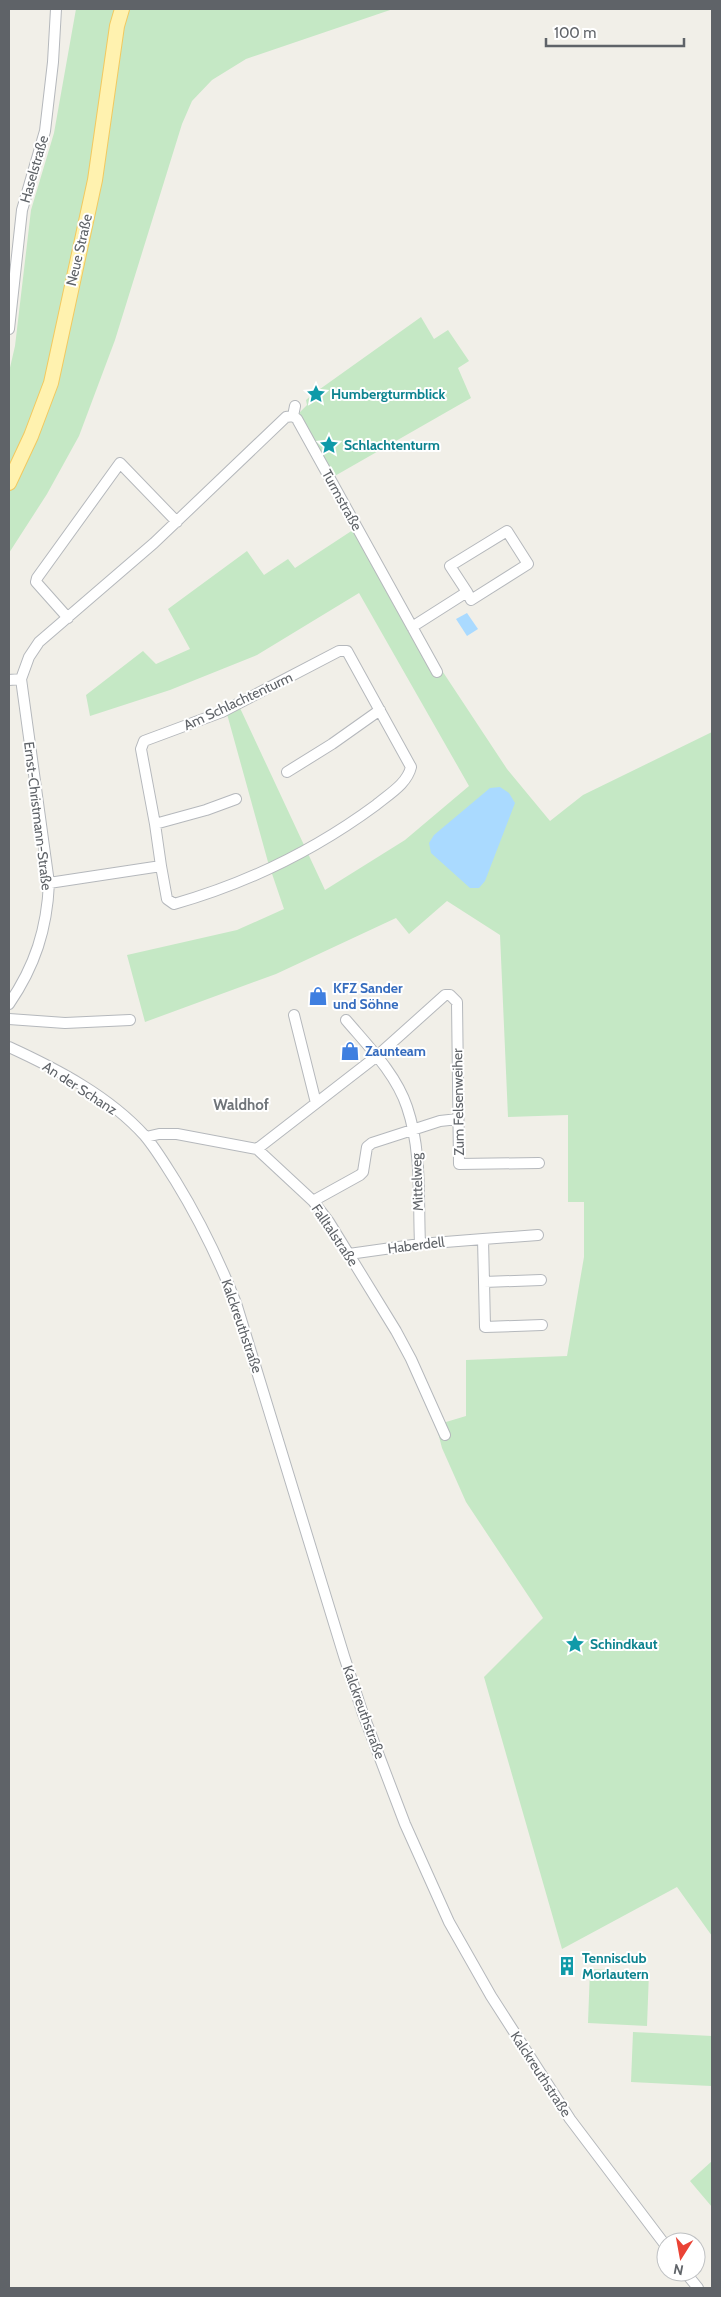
<svg xmlns="http://www.w3.org/2000/svg" width="721" height="2297" viewBox="0 0 721 2297" font-family="Cabin,sans-serif">
<style>
.green{fill:#c5e8c5}
.water{fill:#aadaff}
.lines{fill:none;stroke-linecap:round;stroke-linejoin:round}
.minor-casing{stroke:#b5b8bc;stroke-width:12}
.major-casing{stroke:#f2c960;stroke-width:16}
.minor{stroke:#fff;stroke-width:10}
.major{stroke:#fff2af;stroke-width:14}
.labels{text-anchor:middle;stroke-width:4;stroke-linejoin:round;paint-order:stroke}
.street-label{font-size:14px;fill:#5f6368;stroke:#fff}
.culture-label{font-size:14px;font-weight:bold;fill:#0d838f;stroke:#fff;text-anchor:start}
.shop-label{font-size:14px;font-weight:bold;fill:#366cbe;stroke:#fff;text-anchor:start}
.neighbourhood-label{font-size:15px;font-weight:bold;fill:#70757a;stroke:#fff}
</style>
<rect width="100%" height="100%" fill="#f1efe8"/>
<!-- green -->
<path class="green" d="M76,9H393L246,59L212,80L192,101L182,124L115,340L79,436L47,494L9,553V372L15,346L31,210L54,133Z
M421,317L434,339L448,330L469,361L458,368L471,398L333,477L298,414L307,405L306,400L313,394Z
M359,526L437,663L507,769L550,821L583,795L712,732V1936L677,1887L562,1949L484,1677L543,1618L466,1502L442,1448L436,1425L466,1416V1360L567,1356L584,1257V1202H568V1115L508,1117L500,935L447,901L409,934L396,918L276,974L145,1022L127,955L237,930L284,909L268,862L227,714L240,708L325,890L405,840L469,786L359,593L257,655L170,690L90,716L86,695L143,651L156,664L190,649L168,609L247,551L264,575L288,559L295,568Z
M590,1969L649,1972L647,2026L588,2023Z
M633,2032L712,2036L711,2086L631,2082Z
M712,2161V2207L690,2181Z"/>
<!-- water -->
<path class="water" d="M467,613L478,629L467,636L456,619Z
M500,787L509,793L515,803L485,881L479,888H470L431,853L429,843L434,835L490,788Z"/>
<g class="lines">
<!-- minor casing -->
<g class="minor-casing">
<path id="minor" d="M9,329L22,210L45,131L53,62L56,9
M293,416L297,419L437,672
M293,416L295,406
M68,618L36,582L37,578L120,463L177,522
M412,627L467,592L471,600L528,564L507,531L450,566L467,592
M9,680L21,679L29,657L39,642L154,543L286,417L293,416
M287,772L332,744L380,710
M155,824L206,810L236,799
M49,883L161,866L167,899L174,904C248,883 315,850 376,805C389,794 407,784 411,767L347,651H339L222,712L144,741L141,749L155,824L161,866
M9,1004C35,966 47,929 49,883L21,679
M294,1015L316,1103
M9,1019L65,1023L130,1020
M346,1020C369,1047 396,1074 407,1107C422,1151 418,1198 420,1244
M9,1047C57,1069 109,1096 145,1136C156,1149 166,1166 175,1180C199,1219 219,1260 236,1303L344,1656L362,1711L405,1824L449,1922L491,1996L570,2119L666,2246
M146,1137L159,1134H177L257,1149L313,1201L329,1222L396,1331L411,1359L445,1435
M257,1149L377,1056L445,995H450L457,1002L459,1164L539,1163
M313,1201L360,1175L363,1172L367,1147L372,1143L440,1121L458,1119
M349,1254L420,1244L483,1239
M541,1280L484,1282L485,1327L542,1325
M484,1282L483,1239L538,1235
M685,2272L698,2288"/>
</g>
<!-- major casing -->
<g class="major-casing">
<path id="major" d="M9,483L31,436L51,383L95,180L117,26L122,9"/>
</g>
<!-- minor -->
<use href="#minor" class="minor"/>
<!-- major -->
<use href="#major" class="major"/>
</g>
<!-- icons -->
<defs>
<g id="sight-bare" transform="scale(1.5)"><path d="M0-6L1.8-2.2L6-1.7L2.9 1.2L3.7 5.4L0 3.3L-3.7 5.4L-2.9 1.2L-6-1.7L-1.8-2.2Z" fill="#0f9aa8" stroke="#fff" stroke-width="2.5" paint-order="stroke"/></g>
<g id="shop-bare" transform="scale(1.5)"><path d="M-5-2.5h2.3a2.7 3.5 0 0 1 5.4 0H5L5.5 6h-11ZM-1.5-2.5h3a1.5 2.3 0 0 0-3 0Z" fill="#3f7fe0" stroke="#fff" stroke-width="2.5" paint-order="stroke"/></g>
<g id="building-bare" transform="scale(1.5)"><path d="M-4-6H4V6H1V3H-1V6H-4ZM-2.5-4.3h1.7v1.8h-1.7ZM.8-4.3h1.7v1.8H.8ZM-2.5-1h1.7V.8h-1.7ZM.8-1h1.7V.8H.8Z" fill="#0f9aa8" stroke="#fff" stroke-width="2.5" paint-order="stroke"/></g>
</defs>
<g fill-rule="evenodd">
<use href="#sight-bare" x="316" y="394"/>
<use href="#sight-bare" x="329" y="445"/>
<use href="#shop-bare" x="318" y="996"/>
<use href="#shop-bare" x="350" y="1051"/>
<use href="#sight-bare" x="575" y="1644"/>
<use href="#building-bare" x="567" y="1966"/>
</g>
<g class="labels">
<!-- street labels -->
<g class="street-label">
<text transform="translate(34 169) rotate(-74)" y="5">Haselstraße</text>
<text transform="translate(79 250) rotate(-77)" y="5">Neue Straße</text>
<text transform="translate(342 500) rotate(61)" y="5">Turmstraße</text>
<text transform="translate(238 701) rotate(-25)" y="5">Am Schlachtenturm</text>
<text transform="translate(38 816) rotate(83)" y="5">Ernst-Christmann-Straße</text>
<text transform="translate(80 1088) rotate(33)" y="5">An der Schanz</text>
<text transform="translate(458 1102) rotate(-91)" y="5">Zum Felsenweiher</text>
<text transform="translate(417 1182) rotate(-92)" y="5">Mittelweg</text>
<text transform="translate(335 1235) rotate(56)" y="5">Falltalstraße</text>
<text transform="translate(416 1245) rotate(-7)" y="5">Haberdell</text>
<text transform="translate(242 1326) rotate(71)" y="5">Kalckreuthstraße</text>
<text transform="translate(364 1712) rotate(70)" y="5">Kalckreuthstraße</text>
<text transform="translate(541 2074) rotate(57)" y="5">Kalckreuthstraße</text>
</g>
<!-- culture labels -->
<g class="culture-label">
<text x="331" y="399">Humbergturmblick</text>
<text x="344" y="450">Schlachtenturm</text>
<text x="590" y="1649">Schindkaut</text>
<text x="582" y="1963">Tennisclub<tspan x="582" dy="16">Morlautern</tspan></text>
</g>
<!-- shop labels -->
<g class="shop-label">
<text x="333" y="993">KFZ Sander<tspan x="333" dy="16">und Söhne</tspan></text>
<text x="365" y="1056">Zaunteam</text>
</g>
<!-- neighbourhood labels -->
<g class="neighbourhood-label">
<text x="241" y="1110">Waldhof</text>
</g>
</g>
<!-- border -->
<rect width="721" height="2297" fill="none" stroke="#5f6368" stroke-width="20"/>
<!-- north arrow -->
<g transform="translate(681 2257) rotate(191)"><circle r="24" fill="#ffffff" stroke="#bfc1c3"/>
<path d="M0-4L9 19L0 12L-9 19Z" fill="#ea4335"/>
<text y="-8" font-size="14" font-weight="bold" text-anchor="middle" fill="#5f6368">N</text>
</g>
<!-- scale -->
<path d="M546 38v8h138v-8" fill="none" stroke="#5f6368" stroke-width="2.5"/>
<text x="554" y="38" font-size="15" fill="#5f6368" stroke="#ffffff" stroke-width="4" paint-order="stroke">100 m</text>
</svg>
